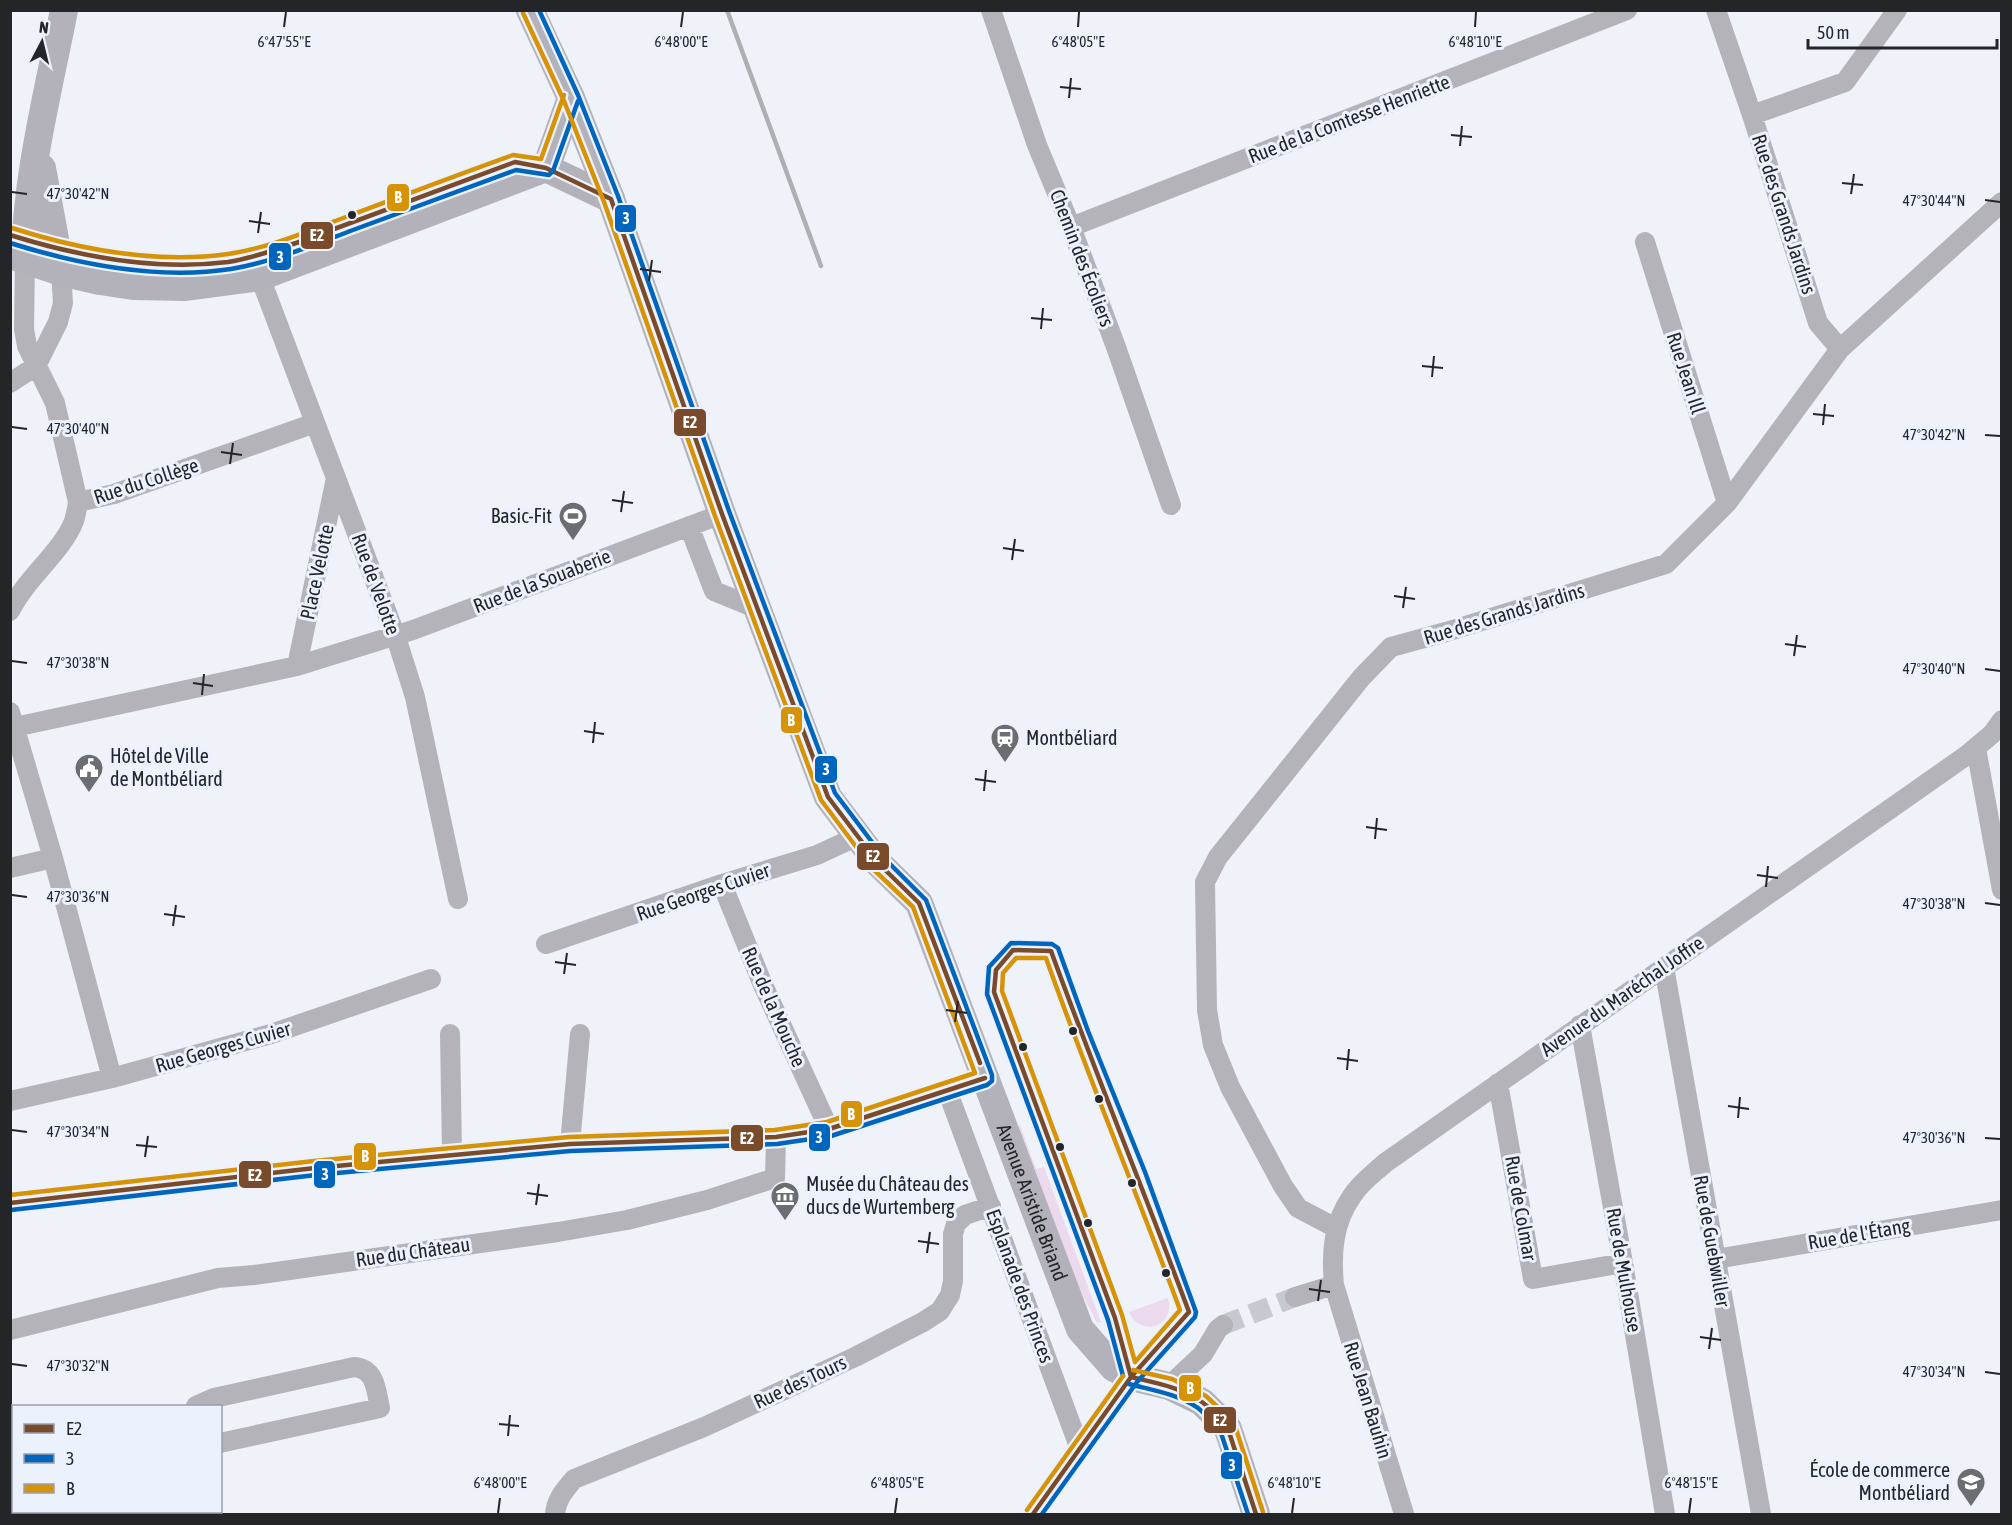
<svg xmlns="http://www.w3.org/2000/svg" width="2012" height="1525" viewBox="0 0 2012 1525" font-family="'Asap Condensed',sans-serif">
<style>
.green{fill:#ebdaed}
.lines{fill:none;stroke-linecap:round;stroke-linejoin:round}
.street-tunnel{stroke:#c6c9cf;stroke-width:20;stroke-dasharray:20 10;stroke-linecap:butt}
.street{stroke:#b4b3ba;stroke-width:20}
.secondary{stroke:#b3b2ba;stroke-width:28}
.rail{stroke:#aeafb3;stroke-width:4.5}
.bus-1-casing{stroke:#ebf1fd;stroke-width:9}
.bus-2-casing{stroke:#ebf1fd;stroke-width:9}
.bus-3-casing{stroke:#ebf1fd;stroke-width:9}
.bus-1{stroke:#7a4b2a;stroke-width:4.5}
.bus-2{stroke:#0065bd;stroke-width:4.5}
.bus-3{stroke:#d79306;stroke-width:4.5}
.ticks{fill:none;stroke:#232529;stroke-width:2}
.bus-dot{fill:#232529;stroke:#ebf1fd;stroke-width:2}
.labels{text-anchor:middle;stroke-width:6;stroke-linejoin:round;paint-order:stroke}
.street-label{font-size:20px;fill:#232529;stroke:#ebf1fd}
.poi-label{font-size:20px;fill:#232529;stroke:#ebf1fd;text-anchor:start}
.ticks-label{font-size:15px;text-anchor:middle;fill:#232529;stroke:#ebf1fd;stroke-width:6;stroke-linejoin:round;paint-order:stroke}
.line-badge{stroke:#ebf1fd;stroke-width:2}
.badge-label{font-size:16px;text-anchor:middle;font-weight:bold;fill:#fff}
</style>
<rect width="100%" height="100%" fill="#eff2f9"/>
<!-- green -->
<path class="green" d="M1020,1125L1036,1169L1044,1167L1101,1322L1097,1323L1079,1288L1015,1127Z
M1168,1298C1176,1326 1141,1339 1129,1312Z"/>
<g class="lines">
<!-- street-tunnel -->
<path class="street-tunnel" d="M1223,1325L1295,1297"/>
<!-- street -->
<path class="street" d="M991,10L1037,145L1071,227L1116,347L1171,505
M1716,10L1752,115L1818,323L1840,349
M1752,115L1845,82L1897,10
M1071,227L1627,10
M1645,242L1727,503
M260,277L395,634L415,697L458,899
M10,383L36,366L58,322L63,303L61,272
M78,502L114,494L315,423
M689,526L714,591L758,609
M10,611C26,578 62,552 74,521C76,515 77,508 78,502L55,403L27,346L24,329L25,261
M297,666L336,478
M10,712L53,858L112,1078
M15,727L297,666L413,630L722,514
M1976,748L2002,890
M10,868L53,858
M722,884L763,985L829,1129
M546,944L722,884L817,855L858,836
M1664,967L1761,1514
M1580,1025L1623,1263L1665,1514
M450,1034L452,1154
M1498,1083L1533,1279L1623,1263
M947,1090L1080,1449
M10,1101L112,1078L271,1034L431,979
M570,1144L580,1034
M10,1203L315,1168L570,1144L776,1137L829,1129L985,1078
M1336,1228L1298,1208L1283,1186L1230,1087L1213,1045L1207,1010L1205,882L1218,857L1361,678L1391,647L1446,632L1666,564L1727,503L1840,349L2002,202
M1716,1259L2002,1210
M1295,1297L1334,1285
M10,1330L218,1278L254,1275L558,1232L627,1220L707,1200L775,1178L776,1137
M1169,1386L1203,1354L1218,1329L1223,1325
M196,1406L214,1398L354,1367C376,1369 376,1390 380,1408L220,1443
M555,1514C556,1499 565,1490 574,1479L704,1427L855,1357L923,1322L940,1311L950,1295L953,1281V1234L956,1224L965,1215L991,1206
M1033,1514L1131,1377
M1404,1514L1334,1285C1331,1253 1333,1223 1352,1196C1360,1183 1374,1173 1385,1163L1967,755L1992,734L2002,720"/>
<!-- secondary -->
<g class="secondary">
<path id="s1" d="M530,10L571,98L611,199L722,514L828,797L878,863L919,903L1080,1329L1114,1368L1131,1377L1169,1386L1202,1402L1218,1418L1228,1429L1256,1514"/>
<path d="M42,168L61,272"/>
<path d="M546,168L571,98"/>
<path d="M10,255L61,272L100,281L133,286L186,287L260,277L546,168L611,199"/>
<path d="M25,261C26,176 48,93 64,10"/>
</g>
<!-- rail -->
<path class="rail" d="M727,10L821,266"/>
<!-- bus-1 casing -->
<g class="bus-1-casing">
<path id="bus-1" d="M611,199L722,514L828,797L878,863L919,903L980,1063
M10,235C80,257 155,271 228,262C252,258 276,250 299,242L515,162L546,168L611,199
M1013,950L1051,951C1095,1072 1144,1191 1189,1312L1131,1377L1115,1318L994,992L996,970Z
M10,1203L315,1168L570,1144L776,1137L829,1129L985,1078
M1131,1377C1155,1383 1181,1387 1202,1402C1212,1409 1220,1420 1228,1429L1256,1514
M1033,1514L1131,1377"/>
</g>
<!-- bus-2 casing -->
<g class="bus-2-casing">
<path id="bus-2" d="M10,243C80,265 158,280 231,269C273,262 313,245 353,230C407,210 461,190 516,170L549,175L553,171L578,101
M11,1210L316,1175L570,1151L777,1144L831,1136L987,1085L992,1081V1075L926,900L884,858L835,793L729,511L618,196L578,95L539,10
M1129,1384C1152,1390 1178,1394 1198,1408C1207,1415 1214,1425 1221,1433L1248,1514
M1042,1514L1137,1382L1195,1317L1196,1312L1145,1172L1088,1031L1058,948L1052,944L1011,943L989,967L987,994L1108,1320L1123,1376"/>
</g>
<!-- bus-3 casing -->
<g class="bus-3-casing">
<path id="bus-3" d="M12,228C81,250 156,264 228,254C269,248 308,231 346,217C402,196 457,175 513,155L541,159L564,95
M1016,958H1046C1088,1077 1137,1193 1180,1310L1135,1362L1122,1315L1002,991L1003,973Z
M10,1195L314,1161L569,1137L775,1130L827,1122L975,1073L913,907L872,868L821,800L715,516L604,202L564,101L523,13
M1133,1370L1172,1379L1206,1396L1224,1413L1235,1426L1263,1512
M1027,1510L1123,1376"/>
</g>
<!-- bus-1 -->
<use href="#bus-1" class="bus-1"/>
<!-- bus-2 -->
<use href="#bus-2" class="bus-2"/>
<!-- bus-3 -->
<use href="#bus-3" class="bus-3"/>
</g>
<!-- ticks -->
<path class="ticks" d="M284,27L286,12M681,27L683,12M1078,27L1079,12M1475,27L1476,12M1060,87L1081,89M1069,98L1071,78M1451,135L1472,137M1460,146L1462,126M1842,183L1863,185M12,192L27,194M1851,194L1854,174M1985,200L2000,202M249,221L270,224M258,233L261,212M640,269L661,272M649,281L652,260M1031,318L1052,320M1041,329L1043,308M1422,366L1443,368M1432,377L1434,356M1813,414L1834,416M1823,425L1825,404M12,427L27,429M1985,435L2000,436M221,452L242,455M230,464L233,443M612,500L633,503M621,512L624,491M1003,548L1024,551M1012,560L1015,539M1394,596L1415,599M1403,608L1406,587M1785,644L1806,647M1794,656L1797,635M12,661L27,663M1985,669L2000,671M193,683L213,686M202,695L204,674M584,731L604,734M593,743L595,722M975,779L996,782M984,791L986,770M1366,827L1387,830M1375,839L1377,818M1757,875L1778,878M1766,887L1768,866M12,895L27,897M1985,903L2000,905M164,914L185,917M173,926L176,905M555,962L576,965M564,974L567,953M946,1010L967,1013M955,1022L958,1001M1337,1058L1358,1061M1347,1070L1349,1049M1728,1106L1749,1109M1738,1118L1740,1097M12,1130L27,1132M1985,1138L2000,1139M136,1145L157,1147M145,1157L148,1136M527,1193L548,1196M536,1205L539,1184M918,1241L939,1244M927,1253L930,1232M1309,1289L1330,1292M1318,1301L1321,1280M1700,1337L1721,1340M1709,1349L1712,1328M12,1364L27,1366M1985,1372L2000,1374M499,1424L519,1426M508,1436L510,1415M498,1513L500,1498M895,1513L897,1498M1292,1513L1294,1498M1689,1513L1691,1498"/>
<!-- icons -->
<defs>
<g id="stadium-pin" transform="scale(1.5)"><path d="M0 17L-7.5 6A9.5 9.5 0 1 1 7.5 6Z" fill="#6a6d72" stroke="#ebf1fd"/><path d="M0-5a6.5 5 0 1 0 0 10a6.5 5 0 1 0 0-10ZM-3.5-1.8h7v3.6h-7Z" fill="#fff"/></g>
<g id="station-pin" transform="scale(1.5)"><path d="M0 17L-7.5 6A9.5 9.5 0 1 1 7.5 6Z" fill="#6a6d72" stroke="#ebf1fd"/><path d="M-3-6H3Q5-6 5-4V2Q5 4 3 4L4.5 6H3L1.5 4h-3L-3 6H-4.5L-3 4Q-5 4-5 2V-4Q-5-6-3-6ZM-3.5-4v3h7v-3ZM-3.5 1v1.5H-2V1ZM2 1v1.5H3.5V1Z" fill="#fff"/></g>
<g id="civic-pin" transform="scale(1.5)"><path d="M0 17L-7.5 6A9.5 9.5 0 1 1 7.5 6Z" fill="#6a6d72" stroke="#ebf1fd"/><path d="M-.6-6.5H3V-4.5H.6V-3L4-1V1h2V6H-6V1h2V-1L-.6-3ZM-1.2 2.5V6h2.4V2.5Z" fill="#fff"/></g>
<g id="museum-pin" transform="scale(1.5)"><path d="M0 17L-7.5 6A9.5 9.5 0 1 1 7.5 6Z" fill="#6a6d72" stroke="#ebf1fd"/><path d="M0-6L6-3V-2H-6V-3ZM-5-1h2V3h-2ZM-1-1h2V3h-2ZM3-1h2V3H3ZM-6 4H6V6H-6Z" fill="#fff"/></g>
<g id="university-pin" transform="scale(1.5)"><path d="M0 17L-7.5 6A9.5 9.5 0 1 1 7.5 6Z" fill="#6a6d72" stroke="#ebf1fd"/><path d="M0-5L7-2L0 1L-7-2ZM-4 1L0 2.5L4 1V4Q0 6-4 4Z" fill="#fff"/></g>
</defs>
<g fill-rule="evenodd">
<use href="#stadium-pin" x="573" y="516"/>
<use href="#station-pin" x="1005" y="738"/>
<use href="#civic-pin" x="89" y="768"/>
<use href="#museum-pin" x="785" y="1196"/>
<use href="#university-pin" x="1971" y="1482"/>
</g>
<!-- markers -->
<g class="bus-dot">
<circle cx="352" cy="215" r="5"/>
<circle cx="1073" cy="1031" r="5"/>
<circle cx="1023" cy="1047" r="5"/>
<circle cx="1099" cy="1099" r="5"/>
<circle cx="1060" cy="1147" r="5"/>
<circle cx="1132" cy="1183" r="5"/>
<circle cx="1088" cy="1223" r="5"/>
<circle cx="1166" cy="1273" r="5"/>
</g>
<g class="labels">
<!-- street labels -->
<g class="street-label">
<text transform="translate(1349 119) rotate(-21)" y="7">Rue de la Comtesse Henriette</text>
<text transform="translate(1784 214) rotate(72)" y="7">Rue des Grands Jardins</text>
<text transform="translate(1082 258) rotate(69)" y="7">Chemin des Écoliers</text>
<text transform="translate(1686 373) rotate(72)" y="7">Rue Jean Ill</text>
<text transform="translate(146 481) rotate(-18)" y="7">Rue du Collège</text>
<text transform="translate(317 572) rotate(-78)" y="7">Place Velotte</text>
<text transform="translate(542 581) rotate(-21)" y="7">Rue de la Souaberie</text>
<text transform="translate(376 584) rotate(70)" y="7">Rue de Velotte</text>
<text transform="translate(1504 614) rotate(-17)" y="7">Rue des Grands Jardins</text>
<text transform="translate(703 892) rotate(-19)" y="7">Rue Georges Cuvier</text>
<text transform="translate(1622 996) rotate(-35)" y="7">Avenue du Maréchal Joffre</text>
<text transform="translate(774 1007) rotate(66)" y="7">Rue de la Mouche</text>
<text transform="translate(223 1047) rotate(-16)" y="7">Rue Georges Cuvier</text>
<text dy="7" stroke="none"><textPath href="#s1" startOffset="1302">Avenue Aristide Briand</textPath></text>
<text transform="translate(1521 1208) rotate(80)" y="7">Rue de Colmar</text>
<text transform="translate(1859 1234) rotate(-10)" y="7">Rue de l'Étang</text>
<text transform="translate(1712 1241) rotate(80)" y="7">Rue de Guebwiller</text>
<text transform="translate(413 1252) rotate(-8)" y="7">Rue du Château</text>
<text transform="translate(1624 1270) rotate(80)" y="7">Rue de Mulhouse</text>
<text transform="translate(1020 1286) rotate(70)" y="7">Esplanade des Princes</text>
<text transform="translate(800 1382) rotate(-25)" y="7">Rue des Tours</text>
<text transform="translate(1368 1400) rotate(73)" y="7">Rue Jean Bauhin</text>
</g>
<!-- poi labels -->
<g class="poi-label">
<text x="552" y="523" text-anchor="end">Basic-Fit</text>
<text x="1026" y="745">Montbéliard</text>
<text x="110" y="763">Hôtel de Ville<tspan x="110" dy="23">de Montbéliard</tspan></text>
<text x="806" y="1191">Musée du Château des<tspan x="806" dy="23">ducs de Wurtemberg</tspan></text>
<text x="1950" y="1477" text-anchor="end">École de commerce<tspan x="1950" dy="23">Montbéliard</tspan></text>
</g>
</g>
<g class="ticks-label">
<text x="284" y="47">6°47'55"E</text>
<text x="681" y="47">6°48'00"E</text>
<text x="1078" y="47">6°48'05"E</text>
<text x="1475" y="47">6°48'10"E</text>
<text x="78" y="199">47°30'42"N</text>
<text x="1934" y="206">47°30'44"N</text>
<text x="78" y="434">47°30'40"N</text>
<text x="1934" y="440">47°30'42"N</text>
<text x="78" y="668">47°30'38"N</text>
<text x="1934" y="674">47°30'40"N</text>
<text x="78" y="902">47°30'36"N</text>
<text x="1934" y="909">47°30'38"N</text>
<text x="78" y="1137">47°30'34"N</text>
<text x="1934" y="1143">47°30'36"N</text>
<text x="78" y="1371">47°30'32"N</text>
<text x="1934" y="1377">47°30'34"N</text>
<text x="500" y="1488">6°48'00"E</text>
<text x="897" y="1488">6°48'05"E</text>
<text x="1294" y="1488">6°48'10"E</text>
<text x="1691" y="1488">6°48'15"E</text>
</g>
<g class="line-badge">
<rect x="386" y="183" width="24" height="29" rx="6" fill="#d79306"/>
<rect x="614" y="204" width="23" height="29" rx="6" fill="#0065bd"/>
<rect x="300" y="221" width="34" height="29" rx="6" fill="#7a4b2a"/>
<rect x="268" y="242" width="24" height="29" rx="6" fill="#0065bd"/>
<rect x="673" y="408" width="34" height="29" rx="6" fill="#7a4b2a"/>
<rect x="780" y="706" width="23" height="28" rx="6" fill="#d79306"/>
<rect x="814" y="755" width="24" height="29" rx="6" fill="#0065bd"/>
<rect x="856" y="842" width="34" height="29" rx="6" fill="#7a4b2a"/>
<rect x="840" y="1100" width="23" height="28" rx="6" fill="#d79306"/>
<rect x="808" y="1123" width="23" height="29" rx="6" fill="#0065bd"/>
<rect x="730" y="1124" width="34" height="28" rx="6" fill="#7a4b2a"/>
<rect x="353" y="1142" width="24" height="29" rx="6" fill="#d79306"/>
<rect x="313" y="1160" width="23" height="29" rx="6" fill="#0065bd"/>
<rect x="238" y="1160" width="34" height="29" rx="6" fill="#7a4b2a"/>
<rect x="1178" y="1374" width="24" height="28" rx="6" fill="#d79306"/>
<rect x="1203" y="1406" width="34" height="28" rx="6" fill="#7a4b2a"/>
<rect x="1220" y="1451" width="23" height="29" rx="6" fill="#0065bd"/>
</g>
<g class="badge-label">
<text x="398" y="203">B</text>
<text x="626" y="224">3</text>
<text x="317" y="241">E2</text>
<text x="280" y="263">3</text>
<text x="690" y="428">E2</text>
<text x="791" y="726">B</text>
<text x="826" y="775">3</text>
<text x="873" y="862">E2</text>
<text x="851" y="1120">B</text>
<text x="819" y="1143">3</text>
<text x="747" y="1144">E2</text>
<text x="365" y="1162">B</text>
<text x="325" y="1180">3</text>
<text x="255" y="1181">E2</text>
<text x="1190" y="1394">B</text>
<text x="1220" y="1426">E2</text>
<text x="1232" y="1471">3</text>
</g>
<!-- border -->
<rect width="2012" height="1525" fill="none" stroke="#232529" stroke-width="24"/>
<!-- legend -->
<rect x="12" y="1405" width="210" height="108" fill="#ebf1fd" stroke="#9b9fa8" stroke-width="1.5"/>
<rect x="24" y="1424" width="30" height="9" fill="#7a4b2a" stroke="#9b9fa8" stroke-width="1.5"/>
<text x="66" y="1435" font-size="18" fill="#232529">E2</text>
<rect x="24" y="1454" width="30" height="9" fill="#0065bd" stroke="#9b9fa8" stroke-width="1.5"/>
<text x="66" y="1465" font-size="18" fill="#232529">3</text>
<rect x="24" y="1484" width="30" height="9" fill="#d79306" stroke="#9b9fa8" stroke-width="1.5"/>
<text x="66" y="1495" font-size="18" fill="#232529">B</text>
<!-- north arrow -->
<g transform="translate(42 42) rotate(7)" stroke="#ebf1fd" stroke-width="4.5" paint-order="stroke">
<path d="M0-4.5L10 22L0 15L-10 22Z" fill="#232529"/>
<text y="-9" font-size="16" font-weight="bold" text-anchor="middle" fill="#232529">N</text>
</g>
<!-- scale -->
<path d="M1808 39v9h189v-9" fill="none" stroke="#232529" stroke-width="3"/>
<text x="1817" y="39" font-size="18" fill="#232529" stroke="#ebf1fd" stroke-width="4.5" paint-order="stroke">50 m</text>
</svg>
